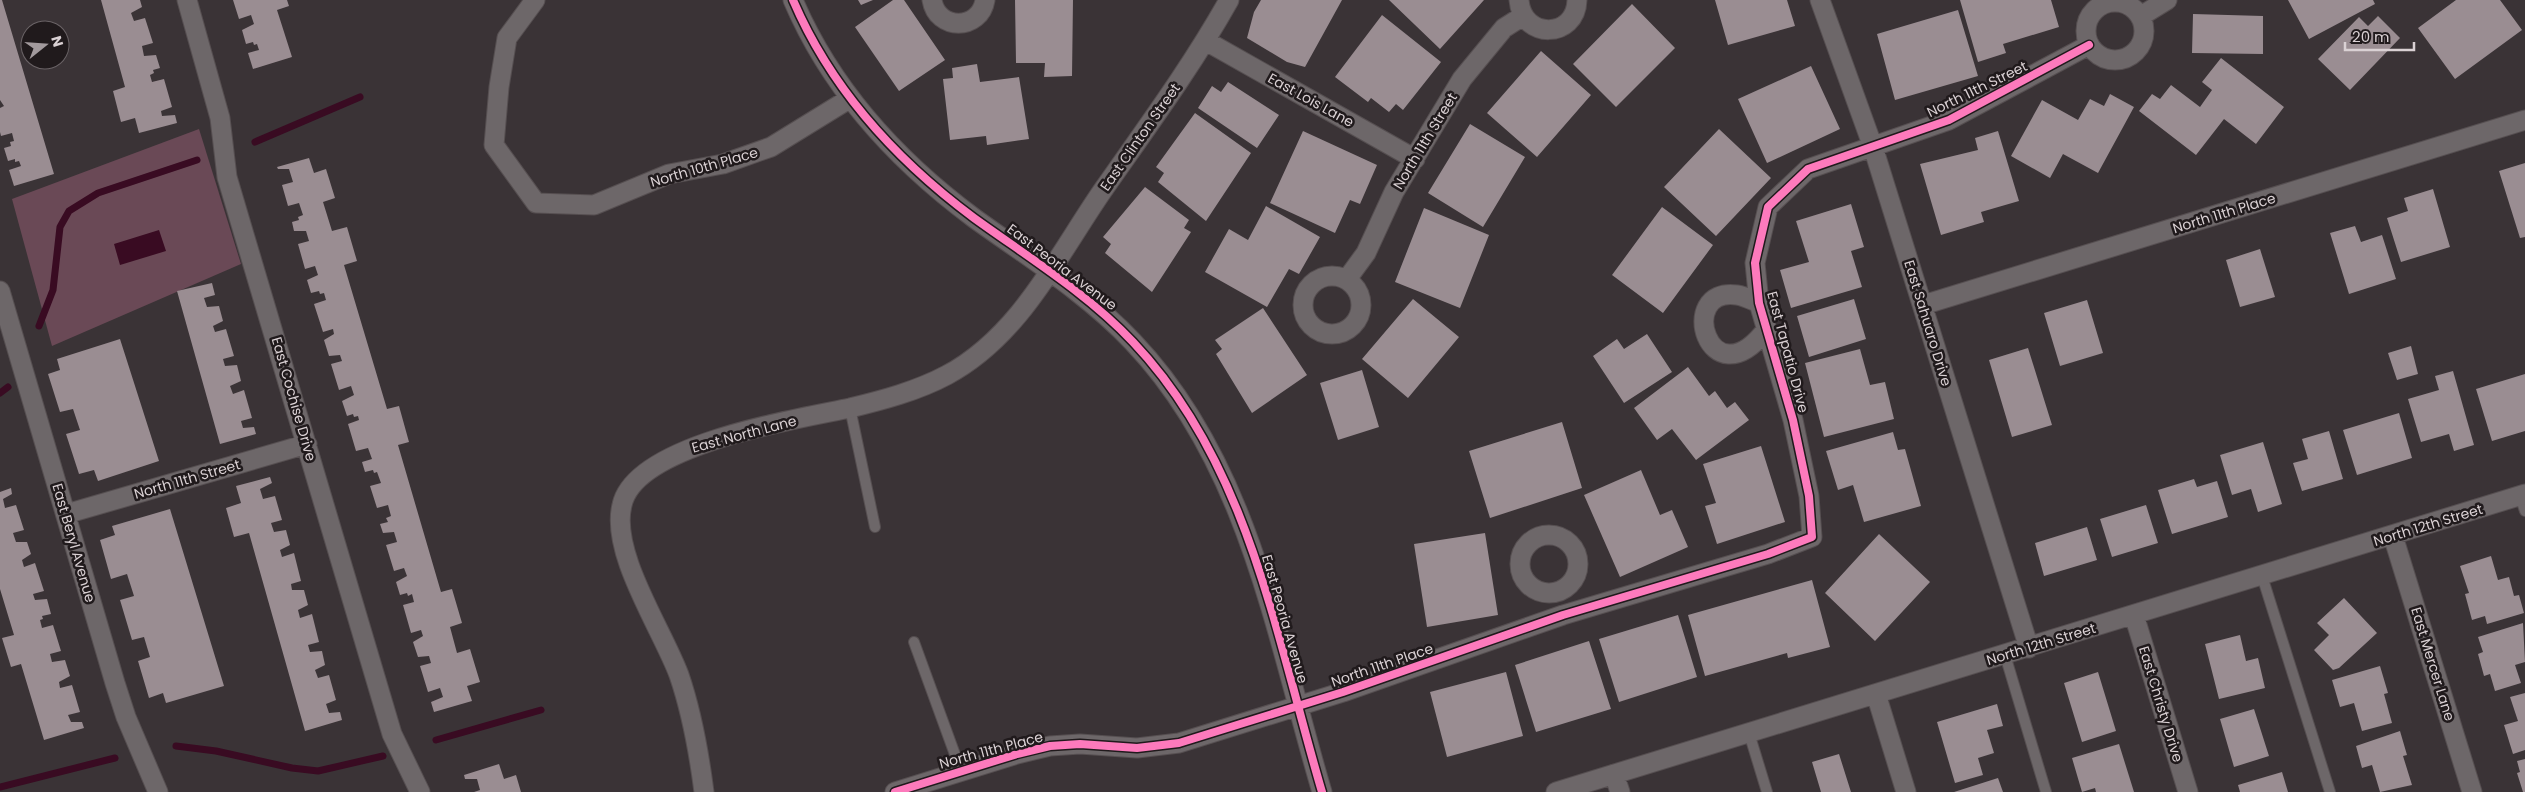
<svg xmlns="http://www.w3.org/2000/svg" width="2525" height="792" viewBox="0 0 2525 792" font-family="Poppins,sans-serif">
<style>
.green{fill:#6a4956}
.water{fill:#390b22}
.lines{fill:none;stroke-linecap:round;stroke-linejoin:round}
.stream{stroke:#390b22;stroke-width:7}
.building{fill:#9a8d92}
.service-casing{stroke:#564f51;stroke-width:12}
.minor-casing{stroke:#564f51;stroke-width:21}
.service{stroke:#6d6769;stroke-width:10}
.minor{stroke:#6d6769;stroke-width:19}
.cycleway-casing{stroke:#201a1c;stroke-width:11}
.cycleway{stroke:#fd7abc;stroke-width:8}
.labels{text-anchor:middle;stroke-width:5;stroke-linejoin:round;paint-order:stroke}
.street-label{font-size:14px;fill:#dad1d4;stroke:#201a1c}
</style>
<rect width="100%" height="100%" fill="#3a3336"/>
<!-- green -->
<path class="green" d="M199,129L241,264L52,346L12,199Z"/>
<!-- water -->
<path class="water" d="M159,230L166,251L120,265L114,244Z"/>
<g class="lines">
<!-- stream -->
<path class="stream" d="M255,142L360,97
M39,326L53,290L60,227L69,211L98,193L197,160
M0,393L8,387
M436,740L541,710
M176,746L216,751L292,768L318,771L383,756
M0,787L115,758"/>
</g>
<!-- building -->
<path class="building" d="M0,0H2L54,174L14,186L9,170L21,166L19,161L15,162V159L8,161L4,148L11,146L10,142L14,141L12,133L1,136L0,132V108L4,106L0,100Z
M101,0H140L142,7L131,13L134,21L145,18L153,43L142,46L144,56L156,55L160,68L153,70L154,73L150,75L152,82L164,79L172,107L161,111L162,116L175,115L177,123L139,133L135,118L121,122L113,91L125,87Z
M233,0H287L289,6L277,10L292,57L253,69L248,53L259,50L257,44L254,45L253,42L246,44L242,30L254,24L251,15L239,19Z
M858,0H873L861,5Z
M893,0H904L945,60L899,91L855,27Z
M1015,0H1073L1072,76L1044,77L1045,63H1016Z
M1261,0H1342L1305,67L1287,62L1247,38L1254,12Z
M1389,0H1484L1440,49Z
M1715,0H1787L1795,26L1728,45Z
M1960,0H2051L2059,27L2003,44L2006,53L1978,62Z
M2288,0H2373L2375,4L2309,39Z
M2456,0H2500L2522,30L2455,79L2418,28Z
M1632,4L1675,48L1616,107L1573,64Z
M1958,10L1978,76L1895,100L1877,34Z
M2193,14L2263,16V54L2192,53Z
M1382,15L1441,62L1403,110L1396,104L1389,112L1371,98L1368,102L1335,77Z
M2378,16L2400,38L2350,90L2318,59L2359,17L2368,26Z
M1541,51L1591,95L1537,157L1487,113Z
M2221,58L2284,107L2256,144L2224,119L2196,155L2139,111L2152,94L2160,99L2171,85L2200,107L2212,90L2202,82Z
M977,64L980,82L1019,77L1029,139L987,145L986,136L950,140L943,79L953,78L952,68Z
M1811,66L1840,129L1767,163L1738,99Z
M1228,82L1279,115L1257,148L1198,108L1212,86L1221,92Z
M2110,94L2134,107L2098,173L2063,154L2050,178L2011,156L2042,100L2078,120L2090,99L2104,106Z
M1195,113L1251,153L1206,221L1158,182L1164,173L1156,167Z
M1470,124L1525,157L1483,227L1428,193Z
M1719,129L1771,178L1716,236L1664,187Z
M1303,131L1377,165L1360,204L1350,200L1335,233L1270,203Z
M1998,131L2019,201L1981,212L1984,222L1941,235L1920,164L1978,150L1975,138Z
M309,158L314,173L326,169L335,198L323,202L332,231L347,227L357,261L344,265L387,409L399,406L409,442L398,445L441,592L452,589L462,623L450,627L457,653L470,649L480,682L467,686L472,701L434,712L431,702L443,697L440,688L428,692L420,666L431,663L429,656L418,657L413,642L423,636L421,630L411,633L403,605L414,602L412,594L408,596L407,593L400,595L396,582L407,576L404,568L394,571L386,545L397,542L394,532L383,533L380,524L388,522L386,518L391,516L388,505L377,508L370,486L381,483L377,472L374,473L373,470L365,472L362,462L372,459L368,448L356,451L348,424L359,420L358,416L354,417L353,414L347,416L342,401L354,395L351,386L339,390L331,364L342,361L340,355L329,356L324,340L334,334L333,329L323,332L314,304L326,300L324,293L320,294L319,291L311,293L307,280L318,275L315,266L305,269L298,244L309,241L306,231H294L292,222L299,220L298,217L303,215L299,203L288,206L282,185L293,182L289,169H278L277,167Z
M2525,163V237L2520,238L2499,171Z
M1145,187L1189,220L1184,228L1191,232L1152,292L1105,253L1111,244L1103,237Z
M2433,189L2450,247L2401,262L2387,218L2408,211L2404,198Z
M1851,204L1864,247L1851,251L1862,287L1791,308L1780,270L1809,262L1796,221Z
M1266,206L1320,237L1299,274L1289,269L1267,307L1205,272L1229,229L1248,240Z
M1662,207L1713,245L1663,313L1612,275Z
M1424,208L1489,235L1460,308L1395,282Z
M2355,226L2361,242L2382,235L2396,279L2349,294L2330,233Z
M2260,249L2275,297L2240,307L2226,260Z
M212,283L215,295L204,298L207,307L219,306L223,321L213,326L215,332L226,329L234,356L223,359L225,366L237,365L241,381L230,386L233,394L244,390L252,418L241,421L243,428L254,427L256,434L220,444L177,291Z
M1413,299L1459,337L1408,398L1362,359Z
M1854,299L1866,339L1809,357L1797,316Z
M2087,300L2103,353L2060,366L2044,313Z
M1263,308L1307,375L1252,413L1216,354L1222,349L1215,340Z
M1647,334L1672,372L1624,403L1593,356L1617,339L1624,349Z
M120,339L159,461L98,481L94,470L79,474L66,434L80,430L73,409L60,412L48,374L60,370L57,359Z
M2411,346L2418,374L2397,380L2388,353Z
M2028,348L2052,425L2012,437L1989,360Z
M1860,349L1870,385L1885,382L1894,419L1824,437L1805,363Z
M1688,367L1709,396L1715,391L1727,408L1735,402L1749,420L1696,460L1672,429L1657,440L1634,408Z
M1362,370L1379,427L1338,440L1320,383Z
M2453,371L2474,445L2454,451L2449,434L2421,442L2408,399L2439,390L2435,376Z
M2525,374V431L2492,441L2476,389Z
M2399,413L2412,458L2357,475L2343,430Z
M1562,422L1582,488L1490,518L1469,451Z
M2329,431L2343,479L2302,491L2293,463L2308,459L2302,439Z
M1893,432L1898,450L1905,449L1921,506L1864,522L1853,485L1838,490L1826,451Z
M2263,442L2282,504L2258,512L2251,489L2232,495L2220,455Z
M1761,446L1785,522L1717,544L1705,506L1716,503L1703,464Z
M1641,470L1660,515L1672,510L1688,547L1620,577L1584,495Z
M270,477L272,483L260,489L263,499L275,496L282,520L271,523L274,532L286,530L290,545L280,550L282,557L294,553L301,581L291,584L292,590H304L308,605L298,610L300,618L312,614L319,642L308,645L310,652L322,651L325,665L315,670L318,678L329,675L336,700L326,704L329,713L340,712L342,720L305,731L249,533L234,537L226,508L241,503L236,486Z
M2194,479L2197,487L2217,481L2228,517L2172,534L2158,490Z
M11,488L12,494L3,499L5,508L16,505L24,530L13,533L16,542H27L31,554L22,560L24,567L35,563L44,591L33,594L35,600L47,599L51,614L42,616L43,619L40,620L42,628L53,625L61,651L50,654L52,662L65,660L70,676L59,682L60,688L72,685L80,712L68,715L71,722H82L84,728L44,740L21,664L11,667L2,638L14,635L0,589V492Z
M2146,505L2158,543L2112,557L2100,519Z
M170,509L224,686L166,703L163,693L149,698L138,661L150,657L144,637L132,640L120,600L134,596L127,574L111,579L100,540L115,535L112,526Z
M2087,527L2097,560L2044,576L2035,543Z
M1485,533L1498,615L1427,627L1414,544Z
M1879,534L1930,582L1875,641L1825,593Z
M2491,556L2498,580L2509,577L2514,596L2519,595L2524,613L2487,624L2485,616L2472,620L2465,594L2469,593L2460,566Z
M1812,580L1830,647L1788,658L1787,653L1705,676L1688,615Z
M2344,598L2377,633L2339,668L2333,670L2314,650L2329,635L2317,623Z
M1678,615L1697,677L1619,702L1599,639Z
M2523,623L2525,662L2515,665L2521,683L2495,691L2490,674L2484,676L2478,654L2483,652L2478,637Z
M2240,635L2246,661L2258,658L2265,688L2219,699L2205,644Z
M1589,641L1611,709L1536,732L1515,665Z
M2380,666L2388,693L2384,694L2392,723L2362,731L2354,703L2340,707L2332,680Z
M1506,672L1523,736L1447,757L1430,692Z
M2098,672L2116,731L2082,742L2064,683Z
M2525,693V750L2513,754L2504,725L2518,721L2510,697Z
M1997,704L2003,726L1987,730L1994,753L1978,758L1983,775L1955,783L1937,722Z
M2254,709L2269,756L2234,767L2220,719Z
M2400,731L2407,755L2403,756L2412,785L2380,792L2372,765L2362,768L2356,746Z
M2119,744L2134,792H2096L2095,788L2082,792L2072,758Z
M1839,754L1851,792H1821L1812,762Z
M2525,759V792H2523L2517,773L2520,772L2517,761Z
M499,764L504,779L516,775L521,792H474L480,790L477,779H465L464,775Z
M2282,772L2288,792H2240L2238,785Z
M1998,778L2003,792H1954Z"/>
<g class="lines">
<!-- service casing -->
<g class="service-casing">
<path id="service" d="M850,408L875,527
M2520,496L2525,511
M2262,576L2330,792
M914,642L961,771
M2005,655L2046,792
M1749,733L1767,792"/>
</g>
<!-- minor casing -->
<g class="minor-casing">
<path id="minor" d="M187,0L220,118L227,177L392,734L420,792
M535,0L507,38L499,87L494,145L536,203L594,205L669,174L723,164L771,147L849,99
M793,0C831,89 896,160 974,218C1028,257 1087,293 1133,342C1249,464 1276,637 1322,792
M932,0C937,31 980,31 985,0
M1519,0C1522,40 1576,39 1577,0
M1820,0L1873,147L2029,648
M2086 31a29 29 0 1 1 58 0a29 29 0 1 1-58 0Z
M2141,16L2167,0
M1206,41L1415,159
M1303 305a29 29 0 1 1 58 0a29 29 0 1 1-58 0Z
M1347,279L1366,253L1394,192L1462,79L1504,28L1523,16
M0,291L115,683L126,717L158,792
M1759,303C1752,300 1744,296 1737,295C1675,286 1709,403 1766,330
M1923,305L2525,120
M66,514L307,444
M1520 564a29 29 0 1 1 58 0a29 29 0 1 1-58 0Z
M2393,536L2472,792
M2134,615L2188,792
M1876,694L1906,792
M1614,774L1620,792
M704,792C699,753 692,713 679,675C662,629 610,553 622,505C635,444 798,419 850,408C883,400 917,391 947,375C1020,336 1058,255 1103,190C1147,127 1192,66 1229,0
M895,792L1017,754L1050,746L1080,744L1137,748L1179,743L1343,692L1563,615L1768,554L1812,537L1809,496L1793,420L1759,303L1755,263L1768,207L1808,169L1949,120L2089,45
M1556,792L2525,494"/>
</g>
<!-- service -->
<use href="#service" class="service"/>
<!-- minor -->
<use href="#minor" class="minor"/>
<!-- cycleway casing -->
<g class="cycleway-casing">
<path id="cycleway" d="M793,0C831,89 896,160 974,218C1028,257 1087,293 1133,342C1249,464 1276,637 1322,792
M895,792L1017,754L1050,746L1080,744L1137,748L1179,743L1343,692L1563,615L1768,554L1812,537L1809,496L1793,420L1759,303L1755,263L1768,207L1808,169L1949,120L2089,45"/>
</g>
<!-- cycleway -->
<use href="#cycleway" class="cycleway"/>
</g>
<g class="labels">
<!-- street labels -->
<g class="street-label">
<text transform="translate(1977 89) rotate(-26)" y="5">North 11th Street</text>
<text transform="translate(1311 100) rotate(29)" y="5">East Lois Lane</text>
<text transform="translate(1140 137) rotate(-55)" y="5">East Clinton Street</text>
<text transform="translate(1425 141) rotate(-59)" y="5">North 11th Street</text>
<text transform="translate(704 167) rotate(-16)" y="5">North 10th Place</text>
<text transform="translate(2224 213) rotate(-17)" y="5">North 11th Place</text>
<text transform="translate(1062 267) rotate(37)" y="5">East Peoria Avenue</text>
<text transform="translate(1928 323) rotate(73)" y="5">East Sahuaro Drive</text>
<text transform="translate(1788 352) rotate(75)" y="5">East Tapatio Drive</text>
<text transform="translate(294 399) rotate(74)" y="5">East Cochise Drive</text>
<text transform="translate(744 434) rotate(-15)" y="5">East North Lane</text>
<text transform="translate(187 479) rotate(-16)" y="5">North 11th Street</text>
<text transform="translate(2428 525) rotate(-17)" y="5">North 12th Street</text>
<text transform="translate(74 543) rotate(74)" y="5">East Beryl Avenue</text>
<text transform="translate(1285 619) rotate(74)" y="5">East Peoria Avenue</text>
<text transform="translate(2041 644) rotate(-17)" y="5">North 12th Street</text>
<text transform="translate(2433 664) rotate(73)" y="5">East Mercer Lane</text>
<text transform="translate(1382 665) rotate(-19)" y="5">North 11th Place</text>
<text transform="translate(2161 704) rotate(73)" y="5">East Christy Drive</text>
<text transform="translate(991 750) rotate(-15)" y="5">North 11th Place</text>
</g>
</g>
<!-- north arrow -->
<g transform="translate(45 45) rotate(73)"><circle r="24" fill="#201a1c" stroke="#6a6366"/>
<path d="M0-4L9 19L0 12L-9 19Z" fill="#a29a9d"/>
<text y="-8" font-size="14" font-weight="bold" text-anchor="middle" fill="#dad1d4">N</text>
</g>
<!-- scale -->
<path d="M2345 42v8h69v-8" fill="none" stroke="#dad1d4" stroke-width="2.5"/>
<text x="2352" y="42" font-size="15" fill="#dad1d4" stroke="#201a1c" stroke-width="4" paint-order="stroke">20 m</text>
</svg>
